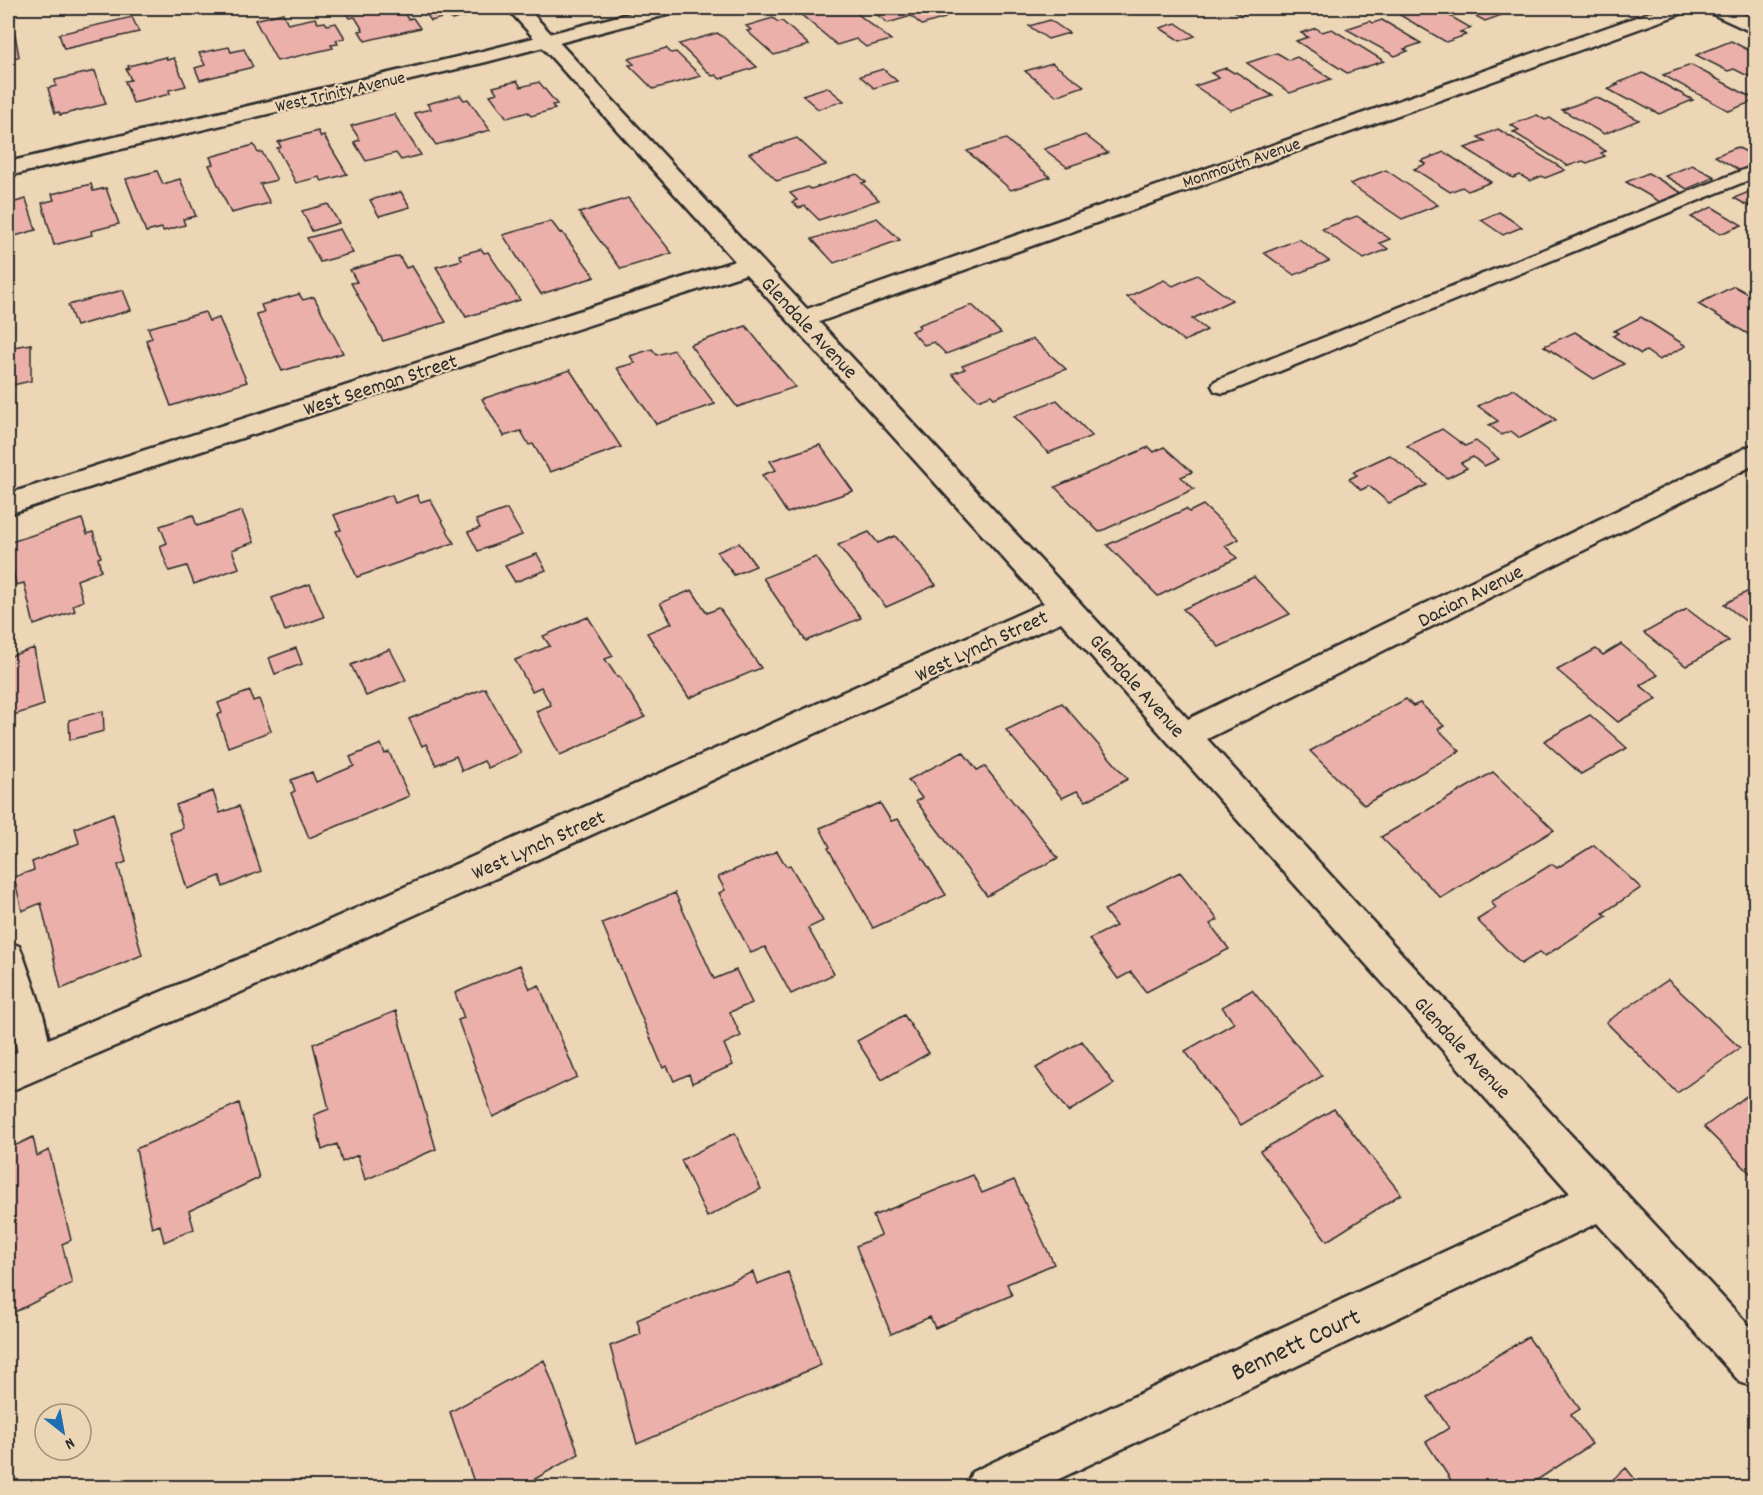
<svg xmlns="http://www.w3.org/2000/svg" width="1763" height="1495" viewBox="0 0 1763 1495" font-family="Dekko,sans-serif">
<style>
.building{fill:#ebb0aa;stroke:#2b2b2b;stroke-width:1.5}
.lines{fill:none;stroke-linecap:round;stroke-linejoin:round}
.lane-casing{stroke:#2b2b2b;stroke-width:5}
.street-casing{stroke:#2b2b2b;stroke-width:5}
.secondary-casing{stroke:#2b2b2b;stroke-width:5}
.lane{fill:#edd6b6;fill-rule:evenodd}
.street{fill:#edd6b6;fill-rule:evenodd}
.secondary{fill:#edd6b6;fill-rule:evenodd}
.labels{text-anchor:middle;stroke-width:4.5;stroke-linejoin:round;paint-order:stroke}
.far-street-label{font-size:18px;fill:#2b2b2b;stroke:#edd6b6}
.street-label{font-size:21px;fill:#2b2b2b;stroke:#edd6b6}
.near-street-label{font-size:26px;fill:#2b2b2b;stroke:#edd6b6}
</style>
<rect width="100%" height="100%" fill="#edd6b6"/>
<filter id="ink" filterUnits="userSpaceOnUse"><feTurbulence type="fractalNoise" baseFrequency=".0167" numOctaves="2"/><feDisplacementMap in="SourceGraphic" scale="12" xChannelSelector="R" yChannelSelector="G"/><feConvolveMatrix kernelMatrix="1 2 1 2 8 2 1 2 1" color-interpolation-filters="sRGB"/></filter>
<g filter="url(#ink)">
<!-- building -->
<path class="building" d="M343,8H400L408,19L413,18L420,28L365,41L359,31L363,30L355,17L350,18Z
M422,8H464L468,12L465,13L467,16L452,20L449,16L431,21Z
M813,8H850L891,40L866,47L856,39L837,45L798,12Z
M868,8H932L945,18L922,25L911,16L888,23Z
M938,8H971L947,14Z
M1229,8H1254L1257,10L1241,15Z
M1403,8H1436L1471,28L1460,32L1466,35L1446,42L1393,11Z
M1461,8H1521L1485,21Z
M283,13L288,24L315,18L318,23L325,22L327,25L336,23L345,38L336,40L338,44L331,45L333,48L277,61L255,20Z
M132,17L139,32L64,49L59,34Z
M773,18L778,22L782,21L809,45L774,55L747,31L751,30L746,26Z
M1050,20L1069,33L1048,39L1029,26Z
M1382,20L1421,43L1404,49L1408,51L1395,56L1346,29L1370,21L1373,23Z
M1176,23L1195,36L1180,41L1160,28Z
M1316,28L1322,32L1332,29L1384,61L1347,73L1296,41L1308,37L1301,33Z
M8,31H10L11,35L15,34L19,57L8,59Z
M717,33L722,36L757,67L720,79L716,75L712,76L679,44Z
M1731,41L1756,54V80L1734,69L1728,71L1696,55Z
M229,47L231,52L244,49L253,67L200,80L195,68L205,65L199,53Z
M666,48L671,53L676,52L701,76L653,89L629,65L634,64L628,59Z
M1277,53L1289,60L1297,57L1331,79L1290,93L1247,63Z
M166,57L167,60L174,58L186,86L169,90L170,94L133,103L125,81L131,80L126,69L129,68L128,66Z
M1052,63L1084,86L1056,96L1025,71Z
M1691,65L1756,100L1729,111L1663,75Z
M1226,68L1234,73L1236,72L1273,96L1231,110L1195,86L1219,78L1211,73Z
M883,69L897,81L874,88L860,76Z
M95,71L106,104L60,115L59,112L55,113L48,88L56,86L55,80Z
M1643,73L1693,100L1659,114L1632,99L1628,100L1608,89L1618,85L1615,84Z
M517,81L521,87L539,82L557,104L552,105L555,109L531,116L528,112L507,118L490,95L497,93L493,87Z
M827,87L844,101L818,109L802,95Z
M460,95L464,100L468,99L490,130L436,145L414,113L431,109L427,104Z
M1596,97L1639,120L1604,134L1562,110Z
M394,114L421,155L401,160L396,153L366,161L354,142L360,140L351,126Z
M1537,115L1545,120L1550,118L1606,151L1601,153L1605,156L1587,163L1583,161L1568,166L1513,132L1519,130L1511,125Z
M1498,129L1565,170L1545,178L1542,176L1530,181L1520,175L1513,178L1465,148L1485,141L1478,137Z
M318,131L321,137L324,136L347,174L322,181L319,177L296,183L277,148L281,147L278,142Z
M1085,135L1108,153L1067,167L1044,149Z
M797,138L826,165L777,181L749,153Z
M1006,139L1050,177L1011,190L967,151Z
M254,145L258,153L262,152L277,180L260,184L270,203L231,213L209,165L213,164L210,157Z
M1737,147L1756,157V166L1742,172L1715,156Z
M1444,152L1491,182L1468,191L1462,187L1450,192L1414,169L1426,164L1421,161Z
M1692,165L1715,177L1687,189L1665,176Z
M1386,170L1438,205L1402,219L1350,184Z
M157,171L163,184L180,179L196,216L183,219L185,225L163,231L162,228L146,232L126,179Z
M1648,173L1682,193L1660,202L1626,182Z
M857,174L866,182L862,183L879,200L819,220L805,206L799,208L792,202L797,200L790,193L808,187L811,189Z
M91,184L93,191L106,188L119,224L91,231L92,235L54,245L42,203L54,200L52,194Z
M1756,189V210L1734,198Z
M401,192L410,207L379,216L370,200Z
M628,198L672,253L621,269L579,213Z
M26,199L36,230L8,238V204Z
M328,204L339,223L312,231L302,211Z
M1712,207L1742,225L1720,234L1691,217Z
M1499,212L1522,227L1503,235L1481,220Z
M1357,216L1390,239L1380,243L1388,249L1364,259L1322,229Z
M877,218L900,240L834,263L812,239Z
M551,221L560,233L562,232L595,277L541,294L503,235Z
M340,229L353,253L320,262L307,238Z
M1299,239L1329,261L1294,275L1264,253Z
M481,249L484,253L488,252L520,300L466,317L436,267L462,260L459,255Z
M399,256L406,268L412,266L446,322L383,341L351,283L357,282L350,270Z
M1197,275L1232,300L1192,319L1207,330L1184,341L1127,297L1164,280L1173,286Z
M1734,286L1756,298V339L1698,304Z
M123,290L131,310L76,326L68,305Z
M299,294L303,300L314,297L343,353L282,371L256,314L264,312L261,305Z
M972,305L1001,333L946,354L934,342L924,345L911,331L920,328L918,325Z
M205,312L209,321L219,318L247,382L171,406L146,340L152,338L148,328Z
M1641,317L1686,346L1659,360L1646,351L1641,354L1613,336L1618,333L1614,331Z
M746,326L795,387L737,407L690,345Z
M1575,332L1624,364L1594,379L1544,346Z
M1033,339L1066,369L994,398L991,395L978,400L952,374L965,369L962,366Z
M31,344V381L8,386V348Z
M652,349L657,355L674,350L715,404L656,424L617,368L635,363L630,356Z
M570,370L621,447L550,472L533,444L529,445L521,431L504,436L482,399Z
M1514,389L1556,420L1520,438L1511,431L1502,435L1489,425L1498,421L1478,406Z
M1057,400L1092,436L1048,453L1014,416Z
M1442,429L1465,446L1476,441L1499,459L1484,466L1473,457L1461,463L1467,468L1447,478L1407,446Z
M820,445L853,491L787,513L762,475L776,470L770,461Z
M1149,447L1154,452L1164,447L1192,472L1181,477L1194,489L1099,532L1055,487Z
M1390,455L1427,485L1389,503L1369,486L1361,490L1349,479L1357,475L1353,472Z
M392,495L395,503L417,495L420,502L430,499L454,543L357,577L336,531L341,530L334,515Z
M1203,505L1239,539L1225,546L1237,558L1158,596L1107,545L1186,509L1189,512Z
M507,509L522,535L478,551L468,532L480,528L476,520Z
M242,511L254,542L232,550L239,568L194,584L187,566L169,571L160,546L167,543L160,526L193,515L197,526Z
M82,519L87,534L93,532L101,557L98,558L101,571L77,580L83,601L73,605L75,611L34,625L24,583L16,585L8,543Z
M869,532L878,543L895,536L936,585L886,607L838,545Z
M739,543L756,566L734,575L717,552Z
M537,554L546,570L515,582L505,566Z
M816,557L861,618L806,641L763,578Z
M1254,577L1290,614L1219,647L1183,609Z
M310,584L324,617L285,631L272,598Z
M1756,587V629L1724,604Z
M692,590L707,613L719,608L761,668L689,698L647,633L672,623L660,603Z
M1687,609L1729,641L1686,666L1644,633Z
M588,617L613,656L605,659L617,677L619,676L645,717L560,755L536,711L551,705L541,687L532,691L515,660L550,646L543,636Z
M1621,644L1658,675L1640,685L1657,699L1618,722L1557,670L1596,649L1603,655Z
M34,648L44,705L8,717V657Z
M296,648L302,664L275,674L269,658Z
M390,649L406,680L366,696L351,665Z
M485,688L521,753L488,768L484,761L462,771L456,756L436,765L426,744L422,746L409,719Z
M250,691L253,701L259,699L271,731L228,747L217,715L222,713L218,703Z
M1406,699L1413,706L1420,703L1444,726L1438,729L1460,751L1364,805L1310,751Z
M1062,703L1128,779L1086,801L1077,791L1062,798L1006,730Z
M103,711L104,731L70,740L69,720Z
M1590,715L1627,748L1581,774L1544,741Z
M381,744L385,754L389,752L409,796L309,838L291,793L295,791L291,780L312,772L316,782L354,766L350,757Z
M963,752L977,770L985,767L1058,858L987,896L916,801L922,798L908,780Z
M1493,772L1554,830L1441,898L1381,837Z
M213,791L220,813L239,806L261,871L223,887L220,876L187,889L170,833L183,828L176,805Z
M880,803L891,821L898,819L946,895L873,928L828,848L830,847L820,828Z
M113,813L126,862L118,865L142,955L61,989L41,903L22,911L14,877L34,870L32,862L79,843L75,828Z
M1594,845L1641,888L1603,913L1607,916L1545,956L1540,952L1521,964L1477,920L1496,908L1491,902L1552,864L1557,868Z
M777,851L786,866L790,865L823,921L808,928L834,974L791,994L765,947L751,953L719,893L725,890L718,877Z
M1180,872L1218,920L1210,924L1229,949L1146,992L1131,972L1118,979L1089,939L1116,926L1104,910Z
M675,893L714,979L736,970L752,1003L730,1012L741,1036L724,1044L733,1065L692,1083L689,1074L674,1081L667,1066L663,1068L602,923Z
M520,965L530,989L539,985L577,1077L493,1117L458,1020L464,1018L455,993Z
M1668,980L1740,1048L1677,1093L1606,1022Z
M1252,990L1322,1076L1241,1125L1185,1051L1234,1023L1222,1007Z
M396,1011L436,1149L365,1180L358,1155L342,1162L337,1144L322,1150L314,1115L329,1109L313,1044Z
M904,1015L929,1053L882,1080L857,1041Z
M1082,1041L1114,1084L1068,1112L1036,1068Z
M1756,1089V1179L1704,1127Z
M239,1103L259,1178L189,1211L194,1229L164,1242L160,1225L152,1228L136,1149Z
M1334,1109L1401,1194L1327,1241L1260,1151Z
M735,1133L761,1189L707,1217L681,1160Z
M33,1137L37,1156L49,1150L71,1240L62,1244L72,1283L9,1315L8,1149Z
M973,1175L982,1193L1014,1180L1054,1264L1007,1284L1012,1295L935,1328L930,1317L891,1334L856,1246L881,1235L873,1216Z
M753,1272L757,1284L788,1272L821,1365L637,1444L610,1346L641,1334L637,1320Z
M1528,1337L1580,1409L1571,1415L1592,1444L1525,1488H1456L1426,1442L1449,1428L1428,1397Z
M544,1360L579,1454L519,1488H476L450,1412Z
M1626,1468L1642,1488H1603Z"/>
<g class="lines">
<!-- lane casing -->
<g class="lane-casing">
<path id="lane" d="M1756,165V177L1231,391L1223,393L1215,391L1212,386L1215,381Z
M8,942L19,946L23,955C32,984 59,1044 46,1072L35,1077L24,1072L19,1062L13,1024L8,1004Z"/>
</g>
<!-- street casing -->
<g class="street-casing">
<path id="street" d="M507,8H527L807,309L1662,8H1689L1686,12L819,322L1188,719L1756,443V464L1207,739L1401,953L1756,1333V1388L1740,1382L1597,1223L1040,1488H965L972,1472L1570,1193L1061,622L313,961L8,1092V1056L287,939L1044,603L746,274L8,514V494L735,261Z
M1705,8H1730L1756,20V34L1708,12Z"/>
</g>
<!-- secondary casing -->
<g class="secondary-casing">
<path id="secondary" d="M650,8H681L678,12L486,62L8,176V162L483,51Z"/>
</g>
<!-- lane -->
<use href="#lane" class="lane"/>
<!-- street -->
<use href="#street" class="street"/>
<!-- secondary -->
<use href="#secondary" class="secondary"/>
</g>
</g>
<g class="labels">
<!-- far-street labels -->
<g class="far-street-label">
<text transform="translate(340 91) rotate(-13)" y="6">West Trinity Avenue</text>
<text transform="translate(1241 162) rotate(-19)" y="6">Monmouth Avenue</text>
</g>
<!-- street labels -->
<g class="street-label">
<text transform="translate(810 327) rotate(47)" y="7">Glendale Avenue</text>
<text transform="translate(380 384) rotate(-18)" y="7">West Seeman Street</text>
<text transform="translate(1470 595) rotate(-27)" y="7">Dacian Avenue</text>
<text transform="translate(981 645) rotate(-25)" y="7">West Lynch Street</text>
<text transform="translate(1138 685) rotate(48)" y="7">Glendale Avenue</text>
<text transform="translate(538 844) rotate(-24)" y="7">West Lynch Street</text>
<text transform="translate(1463 1047) rotate(47)" y="7">Glendale Avenue</text>
</g>
<!-- near-street labels -->
<g class="near-street-label">
<text transform="translate(1295 1343) rotate(-25)" y="9">Bennett Court</text>
</g>
</g>
<!-- margin -->
<rect width="1763" height="1495" fill="none" stroke="#edd6b6" stroke-width="30"/>
<rect x="15" y="15" width="1733" height="1465" fill="none" stroke="#2b2b2b" stroke-width="2" filter="url(#ink)"/>
<!-- north arrow -->
<g transform="translate(63 1432) rotate(149)"><circle r="28" fill="#edd6b6" stroke="#9f927e" stroke-width="1.5"/>
<path d="M0-4.5L10 22L0 15L-10 22Z" fill="#1f6fb2"/>
<text y="-9" font-size="16" font-weight="bold" text-anchor="middle" fill="#2b2b2b">N</text>
</g>
</svg>
